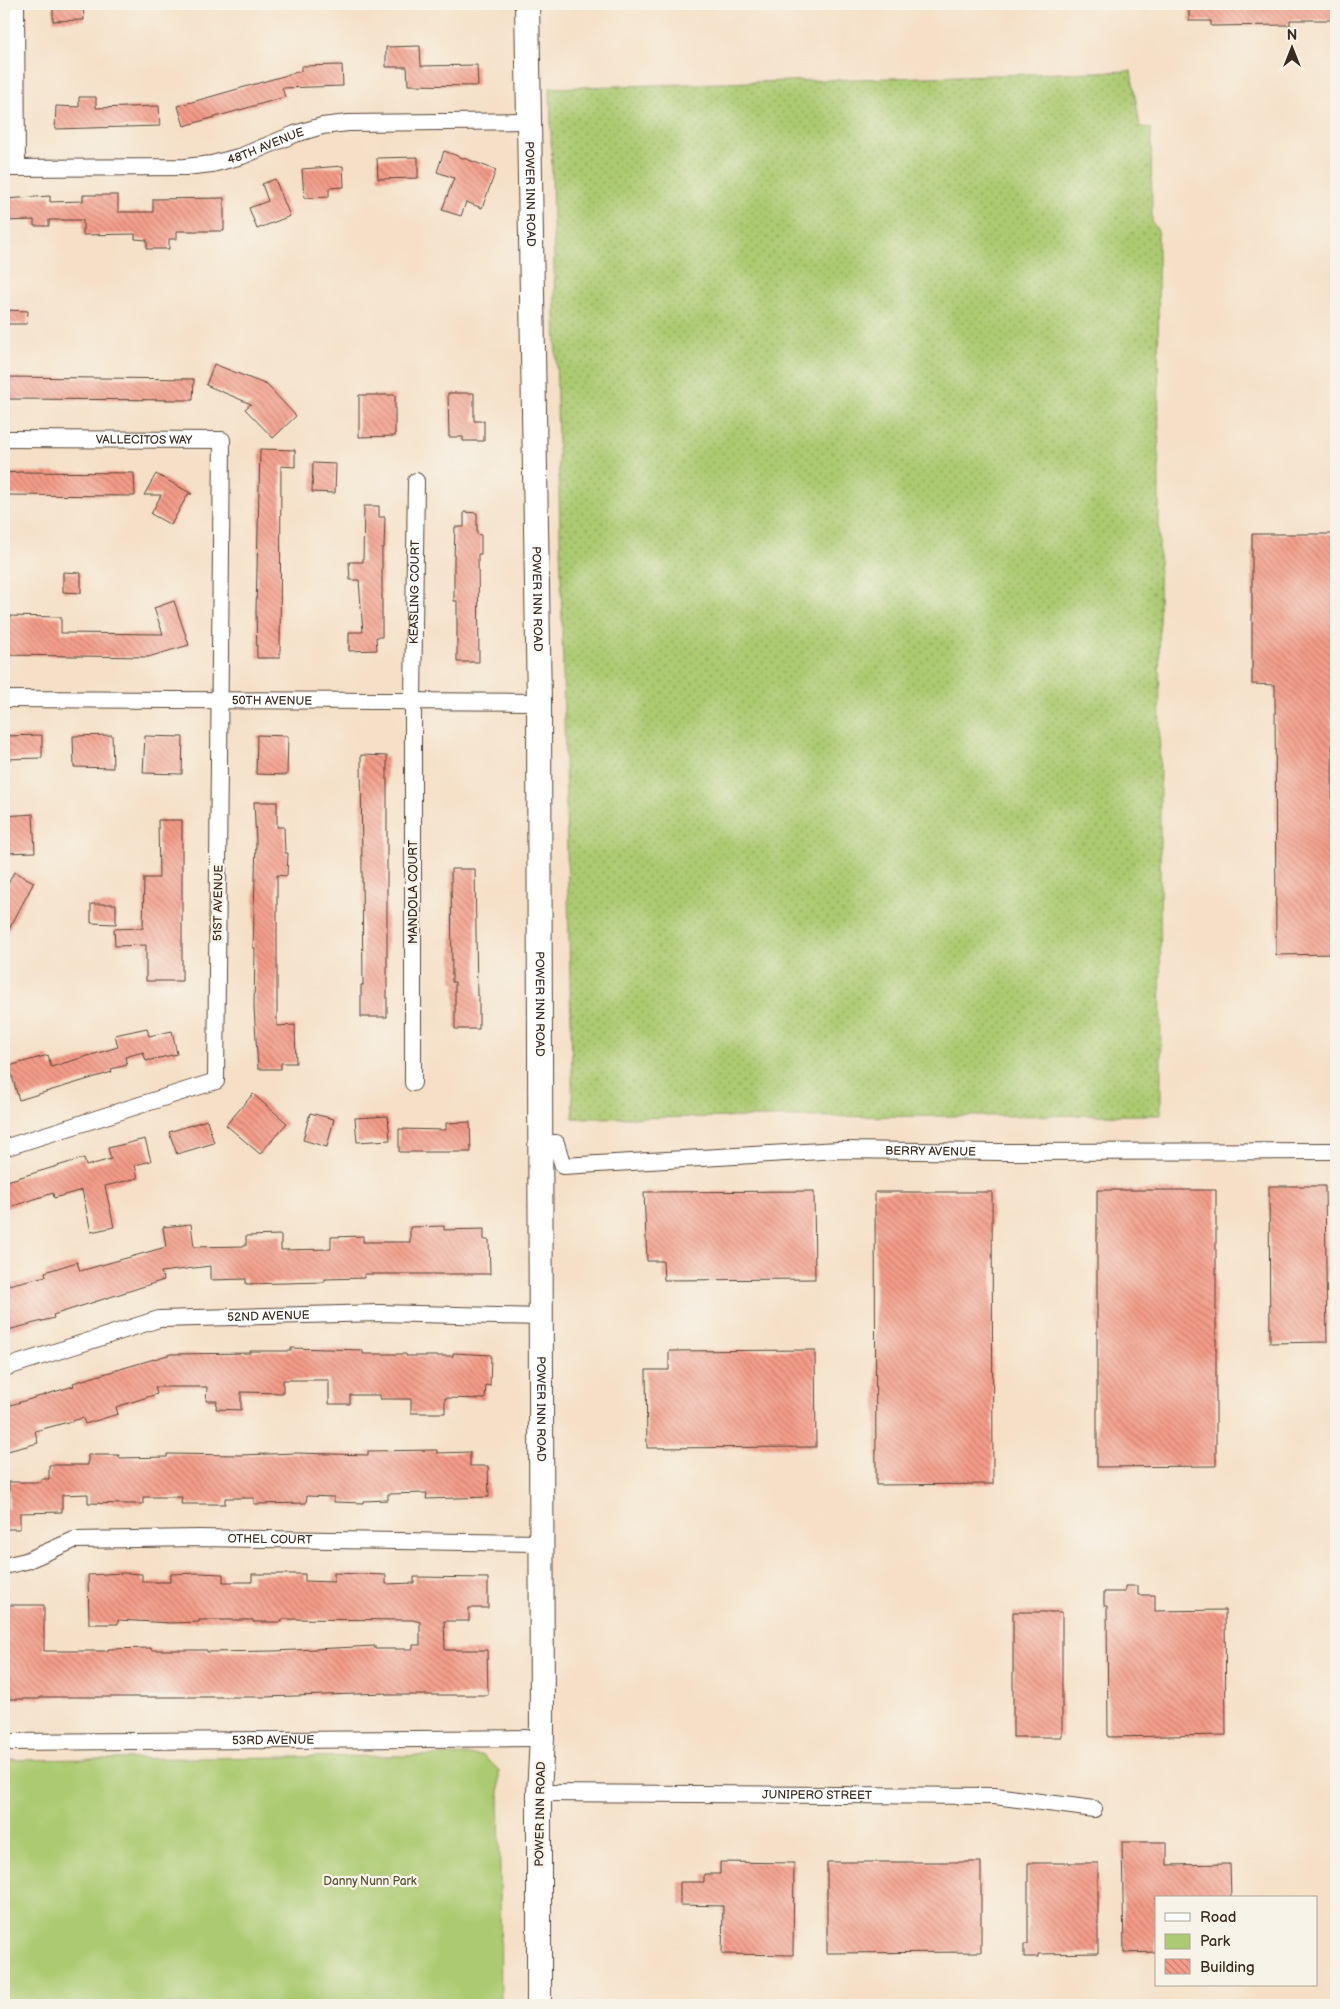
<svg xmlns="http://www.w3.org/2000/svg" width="1340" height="2009" viewBox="0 0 1340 2009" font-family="'Balsamiq Sans',sans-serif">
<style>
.grass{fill:url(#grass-dots);stroke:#747a48}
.park{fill:#acca71;stroke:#747a48}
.building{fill:url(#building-back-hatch)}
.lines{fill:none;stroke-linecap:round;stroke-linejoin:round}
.minor-casing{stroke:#574537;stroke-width:18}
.secondary-casing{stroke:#574537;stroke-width:26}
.minor{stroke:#fff;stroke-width:16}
.secondary{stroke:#fff;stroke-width:24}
.labels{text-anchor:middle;stroke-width:4.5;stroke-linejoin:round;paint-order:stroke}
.street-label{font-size:12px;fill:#3b2a1e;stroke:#f7f3e8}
.park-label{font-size:12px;fill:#575233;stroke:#f7f3e8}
</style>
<defs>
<pattern id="grass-dots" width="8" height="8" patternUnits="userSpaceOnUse" patternTransform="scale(1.25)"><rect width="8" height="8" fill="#acca71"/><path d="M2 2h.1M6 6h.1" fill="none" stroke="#8da45c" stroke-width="1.8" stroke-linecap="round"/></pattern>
<pattern id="building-back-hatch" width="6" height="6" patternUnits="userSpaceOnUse" patternTransform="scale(1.25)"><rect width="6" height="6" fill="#f49c89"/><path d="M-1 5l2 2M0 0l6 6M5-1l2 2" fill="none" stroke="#c77f6f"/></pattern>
</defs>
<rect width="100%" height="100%" fill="#f7f3e8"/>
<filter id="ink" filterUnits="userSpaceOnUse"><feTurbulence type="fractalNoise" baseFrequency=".02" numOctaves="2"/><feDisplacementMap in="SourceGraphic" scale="10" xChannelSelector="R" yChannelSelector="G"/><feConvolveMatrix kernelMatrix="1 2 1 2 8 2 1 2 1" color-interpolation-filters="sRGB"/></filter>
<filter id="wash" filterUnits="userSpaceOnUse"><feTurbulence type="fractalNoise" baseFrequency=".0096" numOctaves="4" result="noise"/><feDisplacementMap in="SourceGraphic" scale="20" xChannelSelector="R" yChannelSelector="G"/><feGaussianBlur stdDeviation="1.12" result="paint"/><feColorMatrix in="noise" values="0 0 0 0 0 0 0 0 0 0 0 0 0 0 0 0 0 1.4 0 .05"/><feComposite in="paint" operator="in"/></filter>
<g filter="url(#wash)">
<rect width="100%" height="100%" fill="#f5e0c7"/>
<!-- grass -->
<path class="grass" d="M1131,71L1140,127L1151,128L1152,222L1158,231L1161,1115L573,1118L550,88Z"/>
<!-- park -->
<path class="park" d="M482,1755L499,1770L501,2005H4V1760Z"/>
<g id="blocks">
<!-- building -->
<path class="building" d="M53,4H83L84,20L53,21Z
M1189,4H1336V20H1290V25L1211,26V21H1189Z
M420,46L421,66L477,65L478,86L408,85L407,67H386V47Z
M342,65L343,86L282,88L285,97L184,126L178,106L301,71V66Z
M79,97H96V108L159,106L160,126L55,129L56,106L79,107Z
M444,151L496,170L482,208L466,202L461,216L442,210L454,178L437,172Z
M418,157V178L378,179L377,158Z
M343,166L344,187L329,188V197L304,198L302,169Z
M275,179L290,216L257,229L249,208L268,201L262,184Z
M83,195H118V212H153V199L224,198V231H177V239H169V249H147V240L135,239V234L83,235V220H49V226H34V220L4,221V199L50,196V202L83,201Z
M4,310L28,311L27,324H4Z
M214,364L267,385L296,416L273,438L245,409L251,404L206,385Z
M4,377L194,379L193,400L4,399Z
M448,393H474V421H484V441H463V437H449Z
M359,395H395V436L359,437Z
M260,449L295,450V467L281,466L280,658H257L256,610Z
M313,463L336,464L335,493L312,492Z
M20,472L134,473L135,496L4,495V473Z
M156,474L192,494H188L171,525L151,514L161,495H144Z
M364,506H379V517H385L384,548H382V637H376L377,650L349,651V632H363L359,580H350L349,562H363Z
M464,512L477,513V534L481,535V554H478L479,662H457V601H454V560L455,527H464Z
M1252,534H1336V716H1332L1333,954L1276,955L1275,685L1252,684Z
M63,572L81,573V593L63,592Z
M174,601L189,645L148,657L4,655V616L61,617V633L163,634L154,608Z
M42,735V758L4,759V736Z
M112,735L113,768L74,767L73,736Z
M257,735L288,736L287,775L256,774Z
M145,736L183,737L182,774L143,773Z
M361,755L387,756V1017H361V985H363Z
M254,802H277V827H284L285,853H288L287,876L277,875V1026L295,1025L296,1063H281V1069H258L254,1008L255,948H253L256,842Z
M33,814L35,852L4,853V816Z
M158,820H182V981H146V945L115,946L114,929L143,928L144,878H159Z
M451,869H475L477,996H479V1029H455V982H452Z
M14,872L34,882L4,939V892Z
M91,904H116V924L91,923Z
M147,1028L149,1036L172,1031L177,1054L146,1061L143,1052L125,1057L127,1065L111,1069L112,1072L19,1100L9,1066L48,1055L51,1067L118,1047L115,1035Z
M253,1094L287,1123L260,1154L226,1125Z
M310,1113L334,1119L327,1147L303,1140Z
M388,1116L390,1140L357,1142L355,1118Z
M207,1120L214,1143L177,1154L169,1132Z
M470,1122L471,1152H399V1129L446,1130V1123Z
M145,1139L151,1161L135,1165L138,1178L105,1186L114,1227L91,1232L82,1190L54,1198L53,1193L4,1209V1182L84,1158L86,1166L111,1159L108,1148Z
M1269,1186H1325L1327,1342L1270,1343Z
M1097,1190H1216V1466L1097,1467Z
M814,1191L815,1279L664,1280L663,1261H647L644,1192Z
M875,1192H992L993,1484L876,1485Z
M191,1224L194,1247L246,1246V1236L281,1235V1250L331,1249V1237L363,1236V1242H410V1227L444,1226V1230L484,1229V1240H489L490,1274H364V1278L325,1279V1282L246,1284V1279L210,1280V1266L161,1272L164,1280L53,1315L54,1318L4,1331V1286L46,1276L45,1272L77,1262L80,1271L166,1247L163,1227Z
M291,1348L363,1350V1354H406V1356H453V1353L491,1355L490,1386L486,1385L485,1399L445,1398V1413H411V1399H380V1395H350V1404H329V1380H283V1393L241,1392V1410L216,1409L217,1401H206L207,1387H155L157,1394L116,1407L118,1414L85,1424L83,1418L35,1431L38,1443L4,1452V1407L74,1386L73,1383L171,1354L250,1353V1351H291Z
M815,1350L816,1447L647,1448L646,1370H669V1351Z
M437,1450V1453L470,1452V1466H488L489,1497L426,1499L427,1493L388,1494V1500L363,1501V1503L334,1502V1497L307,1496L306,1503L254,1504V1498H225V1504H181L182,1497H143V1504H124L88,1503V1494L62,1495V1512L20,1513V1529H4V1509H9V1482H41V1479H49V1465H88V1455H119V1458L167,1457V1454L240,1455L296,1453L368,1455V1451Z
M123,1573L142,1574V1582H170V1574L199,1573L223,1574V1582H252V1574H305V1581L334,1582V1573L386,1575V1584L414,1583V1577L488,1578V1608H469V1621H444L445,1650H487L488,1695H386V1693L264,1697H40V1699H4V1605H44V1651H108V1649L151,1648V1650H207V1652L275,1651L375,1646V1649H413V1645H420V1622L413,1620L282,1619V1622H253V1620H199V1622L171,1623L118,1620V1624H89L88,1575Z
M1125,1586H1138V1595H1155V1611L1225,1610L1226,1735L1108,1737L1107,1606H1104V1592H1125Z
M1013,1612H1062V1737H1013Z
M1122,1842H1167V1865L1230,1864L1231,1898H1156V1952L1124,1953Z
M720,1862L794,1863L793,1955L722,1954L723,1906L680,1905V1882H704V1874H720Z
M827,1862H981V1952L827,1953Z
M1028,1863H1098V1953L1038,1954V1957H1024V1944H1028Z"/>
</g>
</g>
<g filter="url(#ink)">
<use href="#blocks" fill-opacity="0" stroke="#574537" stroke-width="1"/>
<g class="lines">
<!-- minor casing -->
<g class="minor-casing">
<g id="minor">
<path d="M16,4L17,168"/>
<path id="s1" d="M4,168L185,167L212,164L242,156L295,134L322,126L348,123L528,121"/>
<path id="s2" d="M4,439L222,440L216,1081L4,1148"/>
<path id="s3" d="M4,699L539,702"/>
<path id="s4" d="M413,1083V701L416,481"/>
<path id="s5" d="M540,1144L556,1143L563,1166L839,1150L999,1152L1336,1151"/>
<path id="s6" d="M4,1368L159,1319L379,1313L541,1317"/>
<path id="s7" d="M4,1566L26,1561L74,1540L199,1538L541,1543"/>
<path id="s8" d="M4,1742L542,1738"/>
<path id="s9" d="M539,1793L995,1796L1094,1809"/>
</g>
</g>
<!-- secondary casing -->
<g class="secondary-casing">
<g id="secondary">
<path id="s10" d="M527,4L539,702L542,1738L539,1793V2005"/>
</g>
</g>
<!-- minor -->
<use href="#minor" class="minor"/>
<!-- secondary -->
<use href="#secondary" class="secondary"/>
</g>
</g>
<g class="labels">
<!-- street labels -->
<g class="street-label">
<text dy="4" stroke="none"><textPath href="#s1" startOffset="265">48TH AVENUE</textPath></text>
<text dy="4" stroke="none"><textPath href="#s10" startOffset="190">POWER INN ROAD</textPath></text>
<text dy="4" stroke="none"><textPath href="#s2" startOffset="140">VALLECITOS WAY</textPath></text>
<text dy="4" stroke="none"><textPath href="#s4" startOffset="491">KEASLING COURT</textPath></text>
<text dy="4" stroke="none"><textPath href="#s10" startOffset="595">POWER INN ROAD</textPath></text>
<text dy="4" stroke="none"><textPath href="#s3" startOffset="268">50TH AVENUE</textPath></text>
<text transform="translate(413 892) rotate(-90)" y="4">MANDOLA COURT</text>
<text transform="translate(218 903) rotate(-89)" y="4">51ST AVENUE</text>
<text dy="4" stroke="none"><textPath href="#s10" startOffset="1000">POWER INN ROAD</textPath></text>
<text dy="4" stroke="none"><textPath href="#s5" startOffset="408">BERRY AVENUE</textPath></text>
<text dy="4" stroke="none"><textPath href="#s6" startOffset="272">52ND AVENUE</textPath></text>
<text dy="4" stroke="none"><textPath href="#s10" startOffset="1405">POWER INN ROAD</textPath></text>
<text dy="4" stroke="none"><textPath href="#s7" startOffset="271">OTHEL COURT</textPath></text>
<text dy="4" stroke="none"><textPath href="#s8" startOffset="269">53RD AVENUE</textPath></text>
<text dy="4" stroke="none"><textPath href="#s9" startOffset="278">JUNIPERO STREET</textPath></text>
<text transform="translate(540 1814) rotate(-89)" y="4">POWER INN ROAD</text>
</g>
<!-- park labels -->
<g class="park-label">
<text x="370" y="1885">Danny Nunn Park</text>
</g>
</g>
<!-- margin -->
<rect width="1340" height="2009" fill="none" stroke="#f7f3e8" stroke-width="20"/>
<!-- legend -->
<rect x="1155" y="1896" width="162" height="90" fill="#f7f3e8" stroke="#aca397"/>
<rect x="1165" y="1913" width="25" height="8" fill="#ffffff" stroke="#aca397"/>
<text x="1200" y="1922" font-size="15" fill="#3b2a1e">Road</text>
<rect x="1165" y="1934" width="25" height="15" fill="#acca71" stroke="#aca397"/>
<text x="1200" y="1946" font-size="15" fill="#3b2a1e">Park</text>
<rect x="1165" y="1959" width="25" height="15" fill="url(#building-back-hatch)" stroke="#aca397"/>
<text x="1200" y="1972" font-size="15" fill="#3b2a1e">Building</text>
<!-- north arrow -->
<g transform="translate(1292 48)" stroke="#f7f3e8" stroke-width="4" paint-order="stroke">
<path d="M0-4L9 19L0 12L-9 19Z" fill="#3b2a1e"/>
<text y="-8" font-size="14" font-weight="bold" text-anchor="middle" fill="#3b2a1e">N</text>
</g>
</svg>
